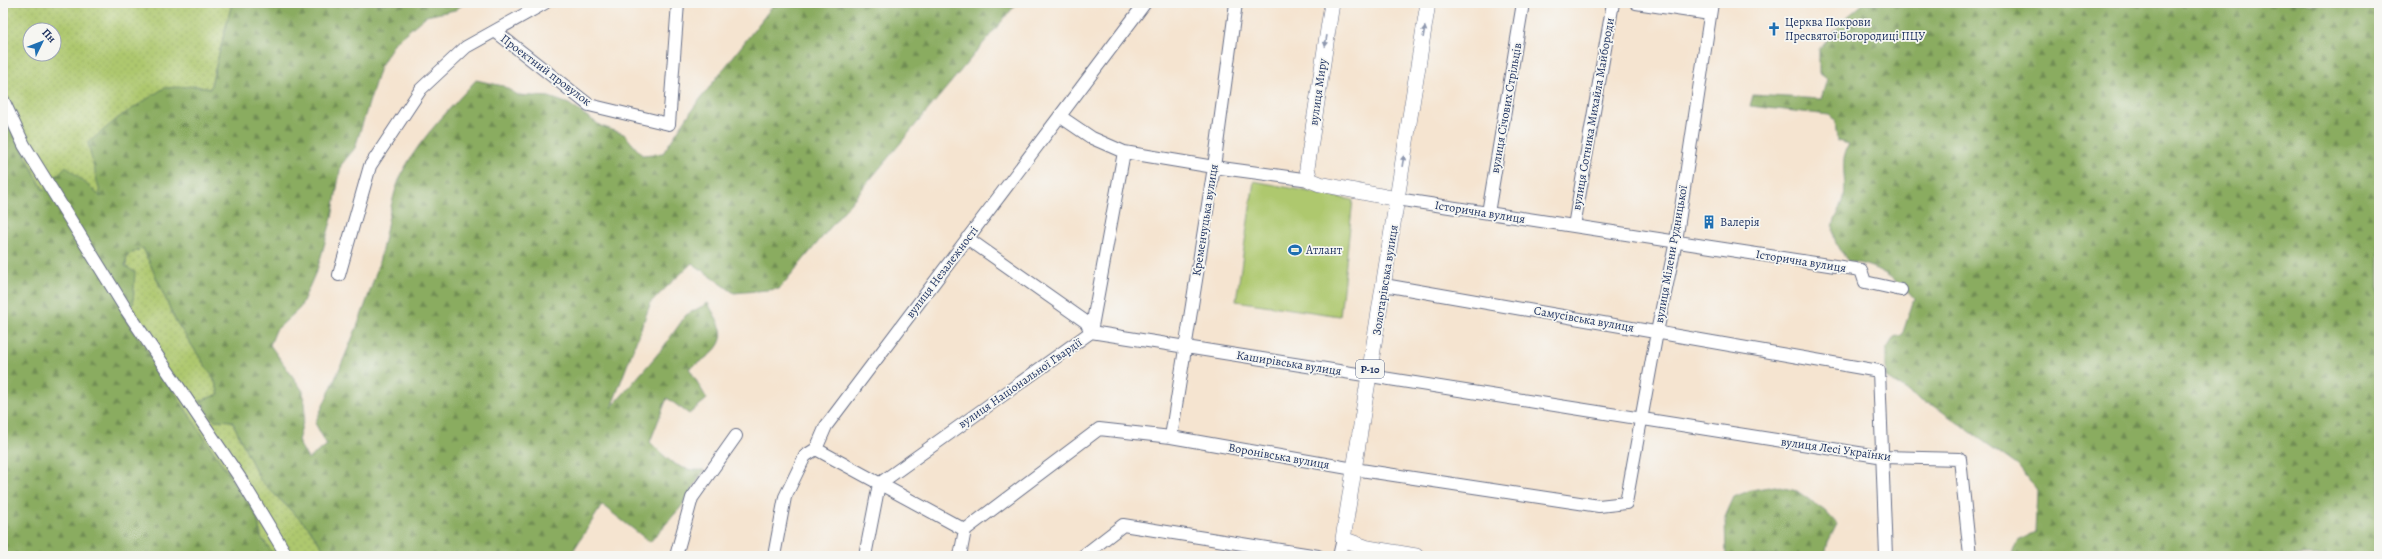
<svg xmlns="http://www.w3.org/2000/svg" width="2382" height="559" viewBox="0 0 2382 559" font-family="Alegreya,serif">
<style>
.green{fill:url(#green-dots);stroke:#647c66;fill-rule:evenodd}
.forest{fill:url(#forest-firs);stroke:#526e60}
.pitch{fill:#aec86e;stroke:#647c66}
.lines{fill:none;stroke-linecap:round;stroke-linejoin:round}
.minor-casing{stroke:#676e86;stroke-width:14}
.major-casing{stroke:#676e86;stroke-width:16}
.minor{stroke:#fff;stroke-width:12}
.major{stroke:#fff;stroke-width:15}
.oneway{fill:#8d97ae}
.labels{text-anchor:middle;stroke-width:3.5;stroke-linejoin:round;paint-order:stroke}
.shield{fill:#f6f6f2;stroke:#5d6b8a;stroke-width:1}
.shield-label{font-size:11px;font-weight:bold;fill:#1b2f5e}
.poi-label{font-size:12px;fill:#1b2f5e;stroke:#f6f6f2;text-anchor:start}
.street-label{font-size:12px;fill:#1b2f5e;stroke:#f6f6f2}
</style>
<defs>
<pattern id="green-dots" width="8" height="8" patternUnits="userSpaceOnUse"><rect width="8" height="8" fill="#aec86e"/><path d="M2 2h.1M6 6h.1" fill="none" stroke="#95ac62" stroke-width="1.8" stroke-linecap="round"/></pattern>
<pattern id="forest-firs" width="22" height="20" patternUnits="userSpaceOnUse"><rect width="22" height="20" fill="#8aac61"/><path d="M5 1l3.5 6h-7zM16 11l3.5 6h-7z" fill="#708c53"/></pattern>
</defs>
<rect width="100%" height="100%" fill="#f6f6f2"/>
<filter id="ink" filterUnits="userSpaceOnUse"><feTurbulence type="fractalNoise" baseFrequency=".025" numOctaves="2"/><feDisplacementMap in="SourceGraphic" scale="8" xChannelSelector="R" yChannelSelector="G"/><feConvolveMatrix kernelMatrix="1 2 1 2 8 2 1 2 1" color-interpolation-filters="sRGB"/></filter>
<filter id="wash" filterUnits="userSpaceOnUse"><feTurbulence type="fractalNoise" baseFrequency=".012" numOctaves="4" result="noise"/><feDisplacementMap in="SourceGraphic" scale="16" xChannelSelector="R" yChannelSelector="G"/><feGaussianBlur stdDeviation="0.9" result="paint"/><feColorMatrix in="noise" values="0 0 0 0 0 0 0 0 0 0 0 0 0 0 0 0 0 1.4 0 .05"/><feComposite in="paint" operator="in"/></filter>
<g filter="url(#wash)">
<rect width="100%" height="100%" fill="#f5e4d0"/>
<!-- green -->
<path class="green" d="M3,3H232L210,89L195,86L102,197L44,191L3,112ZM30,30H54V54H30Z
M143,248L175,320L214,379L219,394L201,401L232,421L260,480L309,528L328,556H275L261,537L257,517L122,314L127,255Z"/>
<!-- forest -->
<path class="forest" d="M232,3H465L455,10L426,16L395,42L380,67L355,148L341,165L332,218L318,267L300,308L276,330L270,345L303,391L305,414L298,441L308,459L327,445L315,423C339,371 362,320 378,266C387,235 389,198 404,169C422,136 451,108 476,80L503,86L518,95L549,97L569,104L601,126L624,134L642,155L663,153L694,107L775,3H1017L779,289L734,293L692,263L651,302L611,408L662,349L686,315L708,303C712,311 718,320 721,329C726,348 702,361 689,368L707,399L689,414L667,398L650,442C667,459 678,472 704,470L681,507L650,542L602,505L570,556H328L309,528L260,480L232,421L214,420L200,401L219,394L214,379L175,320L143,248L127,255L125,266L135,272L133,304L122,314L257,517L261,537L275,556H3V112L43,190L66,166L101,197L88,143L118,118L164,88L195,86L210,89Z
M1864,3H2379V556H2011L2018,540L2035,532L2037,491L2018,466L1933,405L1923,402L1886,377V350L1894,337L1902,335L1914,299C1897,279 1876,264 1849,262C1842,254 1836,247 1834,236C1831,222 1838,216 1842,204C1850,184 1837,165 1849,144L1837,141L1835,120L1829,115L1750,106L1753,95L1821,99L1827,79L1819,73V49L1846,18Z
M1775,486L1797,491L1825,511L1837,524L1828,542L1825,556H1726L1725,517L1734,497L1751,490Z"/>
<!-- pitch -->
<path class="pitch" d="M1254,181L1353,200L1340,316L1236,301Z"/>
</g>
<g filter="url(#ink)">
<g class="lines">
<!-- minor casing -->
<g class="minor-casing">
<path id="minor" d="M1636,3L1710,14
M495,31L589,105L669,124L678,3
M3,100L24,145L127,311L240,478L287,556
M1061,117L1092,138L1124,152L1214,167L1310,180
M1397,199L1861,270L1865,282L1901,290
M1488,213L1523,3
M1574,226L1613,3
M967,238L1086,322L1091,332L1884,457L1960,459L1970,556
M339,275L370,166L421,89L466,47L545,3
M1384,285L1879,371L1886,556
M1171,437L1214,167L1236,3
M816,449L965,530
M965,530L1099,429L1171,437L1354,469L1599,506L1626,503L1657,332L1676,241L1712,3
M676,556L692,498L736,436
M774,556L785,497L805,456L816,449L826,426L1145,3
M865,556L879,484L1091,332L1124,152
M960,556L965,530
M1083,556L1123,525L1318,556
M1339,556L1343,539"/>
</g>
<!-- major casing -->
<g class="major-casing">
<path id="major" d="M1332,3L1307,168L1310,180L1320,184L1397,199
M1416,556L1368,548L1343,539L1428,3"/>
</g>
<!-- minor -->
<use href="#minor" class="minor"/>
<!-- major -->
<use href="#major" class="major"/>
</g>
<!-- one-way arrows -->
<defs><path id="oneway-solid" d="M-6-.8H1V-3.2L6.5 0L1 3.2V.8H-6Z"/></defs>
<g class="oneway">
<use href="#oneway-solid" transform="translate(1424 32) rotate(-81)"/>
<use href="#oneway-solid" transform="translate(1326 41) rotate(99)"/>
<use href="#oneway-solid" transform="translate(1403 161) rotate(-81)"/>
</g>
</g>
<!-- icons -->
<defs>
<g id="church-bare" transform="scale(1.08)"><path d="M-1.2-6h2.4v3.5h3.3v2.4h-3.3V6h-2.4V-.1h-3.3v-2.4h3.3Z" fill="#1f6fb2" stroke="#f6f6f2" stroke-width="2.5" paint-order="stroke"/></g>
<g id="building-bare" transform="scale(1.08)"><path d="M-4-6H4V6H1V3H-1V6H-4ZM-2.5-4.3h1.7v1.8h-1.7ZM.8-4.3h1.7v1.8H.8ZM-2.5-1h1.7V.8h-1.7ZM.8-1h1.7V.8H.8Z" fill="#1f6fb2" stroke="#f6f6f2" stroke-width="2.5" paint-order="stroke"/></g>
<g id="stadium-bare" transform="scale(1.08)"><path d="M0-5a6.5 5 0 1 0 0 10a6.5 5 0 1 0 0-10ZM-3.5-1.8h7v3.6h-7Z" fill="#1f6fb2" stroke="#f6f6f2" stroke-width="2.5" paint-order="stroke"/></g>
</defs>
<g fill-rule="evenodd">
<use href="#church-bare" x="1774" y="29"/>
<use href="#building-bare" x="1709" y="222"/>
<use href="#stadium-bare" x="1295" y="250"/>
</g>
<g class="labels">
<!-- shield labels -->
<rect class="shield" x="1356" y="360" width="28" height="18" rx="3"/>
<g class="shield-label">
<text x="1370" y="373">Р-10</text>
</g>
<!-- poi labels -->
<g class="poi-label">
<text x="1785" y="26">Церква Покрови<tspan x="1785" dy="14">Пресвятої Богородиці ПЦУ</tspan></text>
<text x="1720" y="226">Валерія</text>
<text x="1306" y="254">Атлант</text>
</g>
<!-- street labels -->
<g class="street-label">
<text transform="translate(546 70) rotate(37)" y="4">Проектний провулок</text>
<text transform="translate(1318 92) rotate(-82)" y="4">вулиця Миру</text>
<text transform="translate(1506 108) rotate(-80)" y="4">вулиця Січових Стрільців</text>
<text transform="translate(1593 114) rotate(-80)" y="4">вулиця Сотника Михайла Майбороди</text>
<text transform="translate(1480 212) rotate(9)" y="4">Історична вулиця</text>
<text transform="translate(1205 220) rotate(-81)" y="4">Кременчуцька вулиця</text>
<text transform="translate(1671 254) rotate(-80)" y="4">вулиця Мілени Рудницької</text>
<text transform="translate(1801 261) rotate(9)" y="4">Історична вулиця</text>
<text transform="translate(942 272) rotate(-53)" y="4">вулиця Незалежності</text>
<text transform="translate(1385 280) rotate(-81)" y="4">Золотарівська вулиця</text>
<text transform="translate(1584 319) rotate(10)" y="4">Самусівська вулиця</text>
<text transform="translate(1289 363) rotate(9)" y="4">Каширівська вулиця</text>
<text transform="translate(1020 383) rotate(-35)" y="4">вулиця Національної Гвардії</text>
<text transform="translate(1836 449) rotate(8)" y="4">вулиця Лесі Українки</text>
<text transform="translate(1279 456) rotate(10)" y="4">Воронівська вулиця</text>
</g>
</g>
<!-- margin -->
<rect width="2382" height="559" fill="none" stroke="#f6f6f2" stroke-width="16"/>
<!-- north arrow -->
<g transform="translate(42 42) rotate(47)"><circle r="19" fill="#f6f6f2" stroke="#9ea6b7"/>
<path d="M0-3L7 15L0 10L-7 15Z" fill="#1f6fb2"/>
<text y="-6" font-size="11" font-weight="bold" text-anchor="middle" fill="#1b2f5e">Пн</text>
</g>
</svg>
